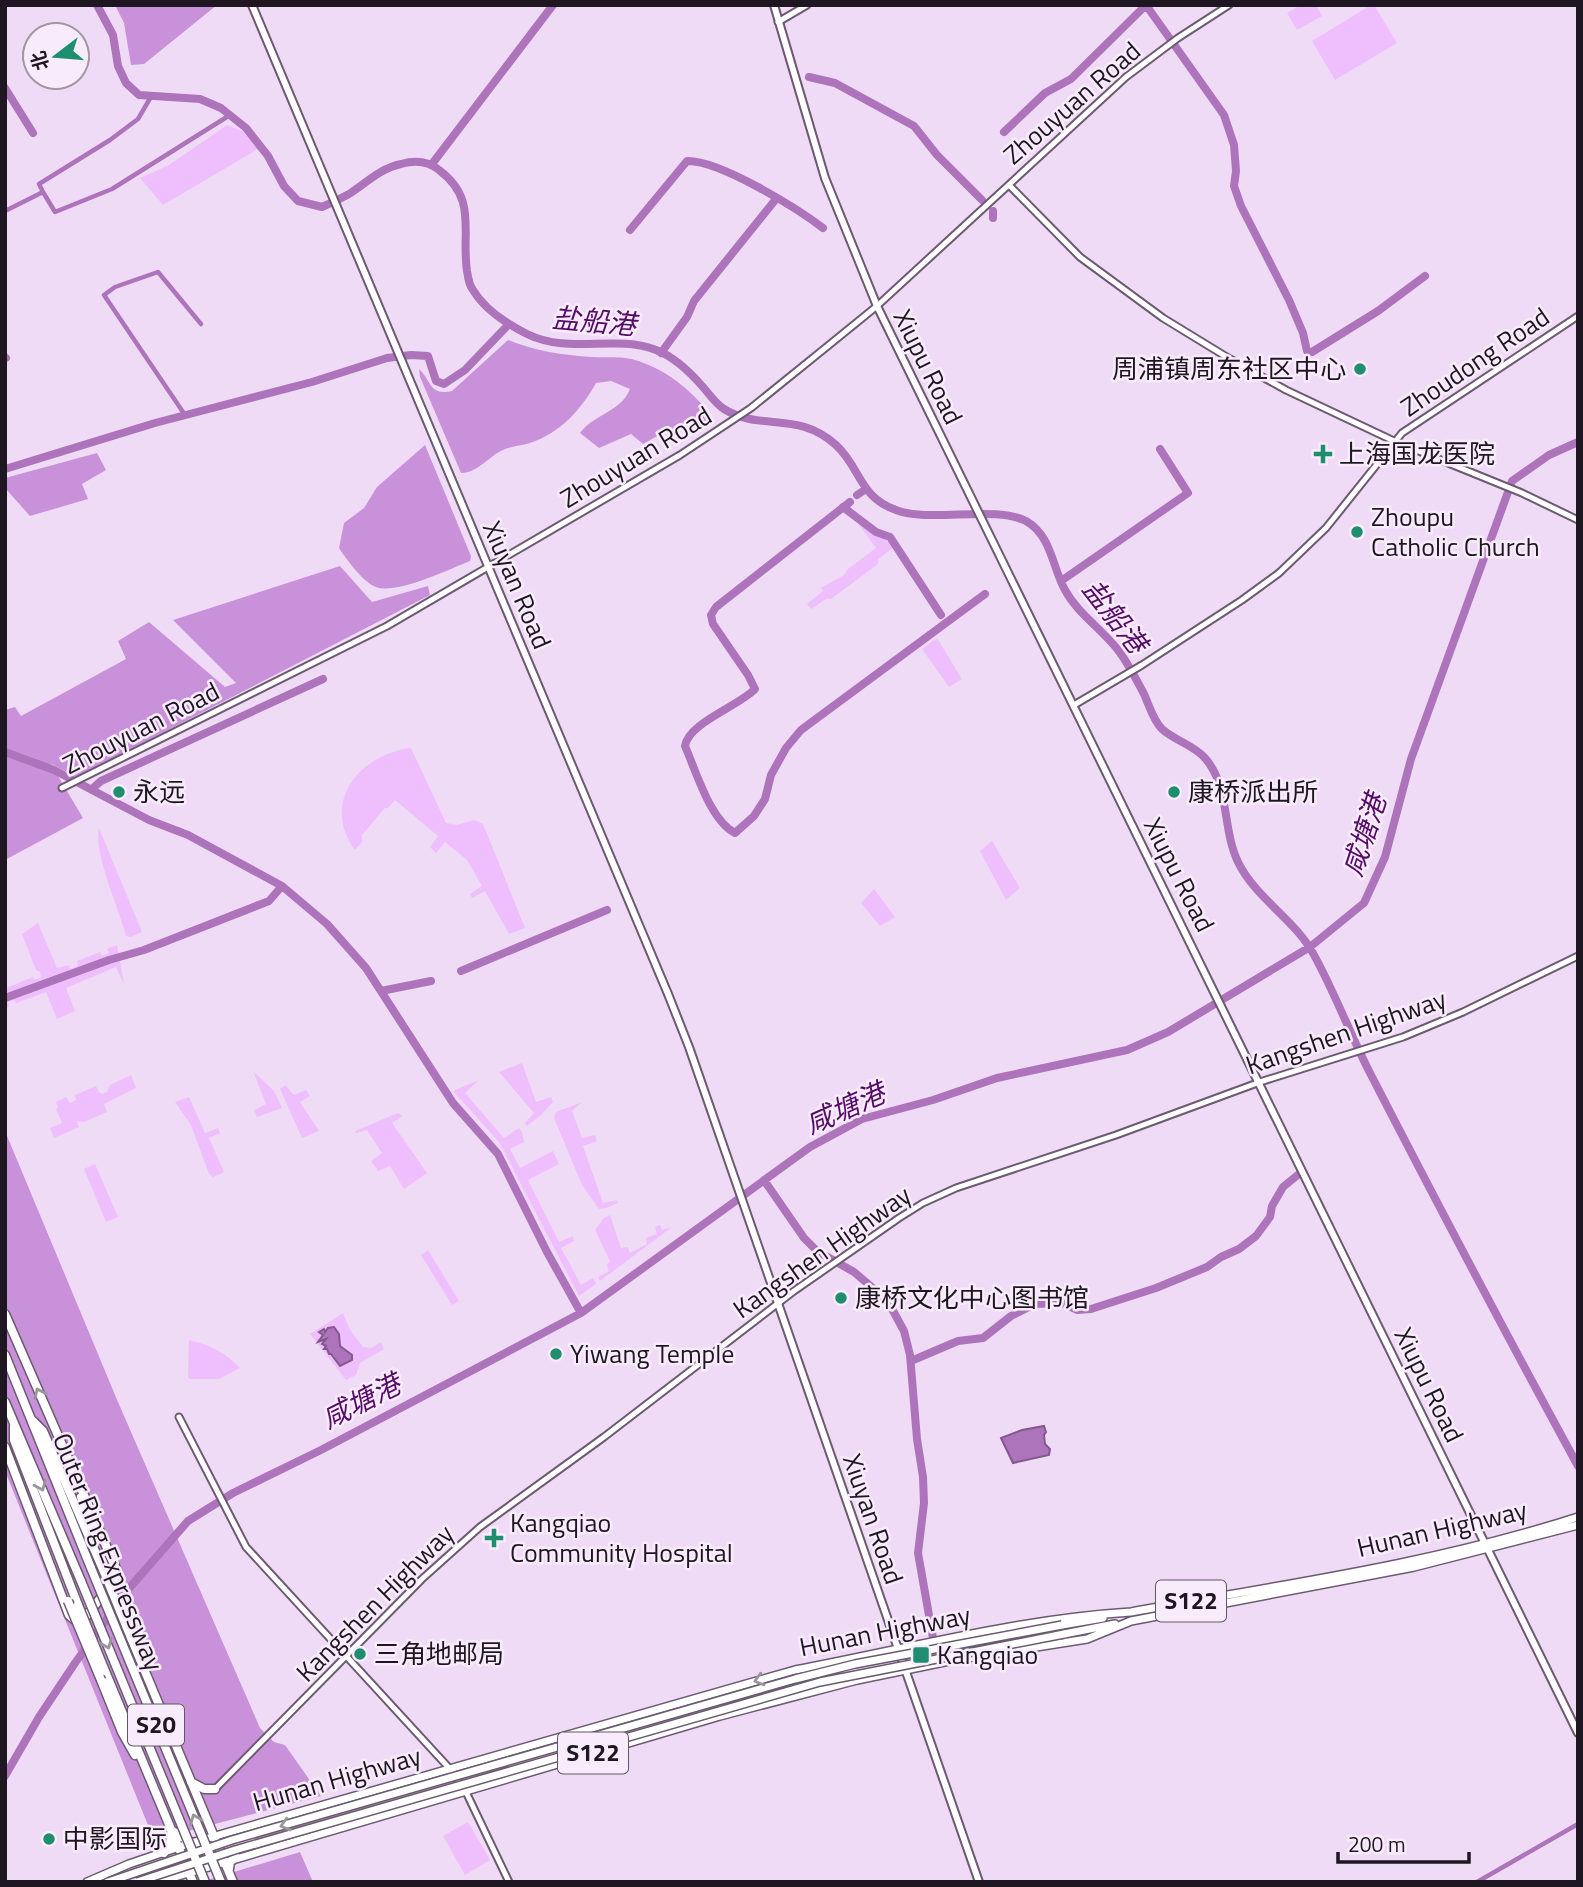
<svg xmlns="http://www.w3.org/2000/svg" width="1583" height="1887" viewBox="0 0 1583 1887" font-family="'Titillium Web','Noto Sans SC',sans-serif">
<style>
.green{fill:#efbefd}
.forest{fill:#ca91db}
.water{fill:#ad74bc;stroke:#82588e;stroke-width:2}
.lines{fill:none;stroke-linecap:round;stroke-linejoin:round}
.canal{stroke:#ad74bc;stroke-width:4.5}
.river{stroke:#ad74bc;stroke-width:8}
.tertiary-casing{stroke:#6c5a71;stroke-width:9}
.secondary-casing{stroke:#6c5a71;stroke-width:10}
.primary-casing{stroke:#6c5a71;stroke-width:10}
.motorway-casing{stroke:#6c5a71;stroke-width:11}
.tertiary{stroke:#fff;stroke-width:5}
.secondary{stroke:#fff;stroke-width:6}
.primary{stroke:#fff;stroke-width:7}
.motorway{stroke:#fff;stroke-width:8}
.primary-bridge-casing{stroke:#6c5a71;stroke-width:10;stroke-linecap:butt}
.motorway-bridge-casing{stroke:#6c5a71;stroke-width:11;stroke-linecap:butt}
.primary-bridge{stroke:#fff;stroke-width:7}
.motorway-bridge{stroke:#fff;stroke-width:8}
.oneway{stroke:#9a979b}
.poi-dot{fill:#1e8e6e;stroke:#f8ecfc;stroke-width:2.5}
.labels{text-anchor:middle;stroke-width:5;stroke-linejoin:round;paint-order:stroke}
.shield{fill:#f8ecfc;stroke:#5f5763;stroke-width:2}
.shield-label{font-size:24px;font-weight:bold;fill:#1e1721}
.street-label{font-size:26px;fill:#1e1721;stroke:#f8ecfc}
.poi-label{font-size:26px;fill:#1e1721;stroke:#f8ecfc;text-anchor:start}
.water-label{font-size:28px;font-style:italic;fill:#560c68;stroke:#f8ecfc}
</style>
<rect width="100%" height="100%" fill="#f0dbf6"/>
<!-- green -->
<path class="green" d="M1301,5H1316L1322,16L1297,30L1287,13Z
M1371,5H1374L1397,43L1335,80L1312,41Z
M227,125L242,131L258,149L163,205L140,178L169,165Z
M857,522C868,528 887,538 893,548L878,559V564L831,599H826L811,609L807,604L823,591L821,588L844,575L848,569L876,548Z
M937,638L962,679L949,687L922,649Z
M411,748L446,823L457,825L474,820L483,824L525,928L509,934L485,891L472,898L470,894L482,886L467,860L445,842L436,853L430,847L438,836L395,800L388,808H385L362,835V842L355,850C320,802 360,754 411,748Z
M99,828L142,932L131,937L126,936C119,909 93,852 99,828Z
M992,841L1020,888L1006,900L980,851Z
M874,889L895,917L880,926L861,903Z
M38,923L57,968L69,965L70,969L78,966L77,961L100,952L102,956L109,953L107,949L117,945L124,984L116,967L66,988L75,1011L57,1019L46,992L16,1003L14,1000L8,1002L9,1007L5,1008V991L8,987L33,977L35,980L41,977L40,972L36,970L22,934Z
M522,1063L536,1102L551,1097L553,1102L541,1115L527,1126L525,1123L534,1113L499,1072Z
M253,1071L274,1091L282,1108L257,1117L254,1110L266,1104Z
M131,1075L136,1088L104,1104L107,1112L84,1122L77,1121L79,1127L54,1138L50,1128L62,1123L56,1109L58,1108L56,1102L66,1097L70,1103L76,1100L75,1095L96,1086L99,1092L102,1094L107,1092L110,1085Z
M479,1080L465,1093L504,1138L519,1128L522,1132L524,1142L510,1149L520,1168L553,1151L559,1164L528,1180L559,1242L573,1236L574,1241L561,1248L581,1285L593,1278L596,1284L579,1296L499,1142L453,1091Z
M285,1085L294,1095L306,1090L310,1096L300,1102L319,1131L302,1138L280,1089Z
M189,1097L205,1133L218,1128L220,1133L209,1138L224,1172L213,1177L209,1174L191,1125L175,1102Z
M582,1102L572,1111L582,1138L595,1135L597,1141L583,1146L603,1203L617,1200L618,1203L606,1208L599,1209L582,1185L554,1118L556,1112Z
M398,1113L403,1116L392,1123L427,1173L404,1189L390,1166L378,1171L371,1161L382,1153L367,1130L356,1133L355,1131Z
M95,1164L118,1217L106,1222L84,1169Z
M610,1215L621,1248L628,1247L630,1253L647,1244L646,1238L657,1234L655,1227L660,1225L662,1230L672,1227L600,1281L598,1277L609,1271L607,1265L610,1261L595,1230L604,1218Z
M428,1250L459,1301L452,1305L421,1255Z
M343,1313L350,1330L363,1347L371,1348L381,1342L384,1349L360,1363L356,1375L346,1380L310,1334Z
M189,1340C210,1345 225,1352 240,1368L219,1379H190L188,1377Z
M468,1822L490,1860L465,1875L443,1836Z"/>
<!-- forest -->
<path class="forest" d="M115,5H217L144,64L131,65L124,23Z
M508,340C535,351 563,355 592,357C606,358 622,356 635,360C666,369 689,389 709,412V418L701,424L661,434L643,444L631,434L599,448L580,433C594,414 621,412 630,389L611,381L596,383C581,410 560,433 530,443C521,446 511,446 503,450C489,456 478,473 461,473L420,377L419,369C432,381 429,396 452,391Z
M425,445L471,556L470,561C450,569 396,595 376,587C364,583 346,559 339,548L344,523L364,508L377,487Z
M97,453L106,470L82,484L88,499L30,516L5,488V478Z
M340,566L372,602L428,586L430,595L77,777L51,764L83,818L5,860V710L15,707L21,716L126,659L118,641L149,622L225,687L236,683L173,620Z
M5,1131L118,1402L260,1728L274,1742L285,1745L321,1796L154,1840L5,1471Z
M300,1852L313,1882H201Z"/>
<!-- water -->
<path class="water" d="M334,1327L339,1334L340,1346L352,1355V1360L340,1366L331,1354H329L327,1349H324L326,1346L322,1344L326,1339L318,1342L323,1335L319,1332L324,1329L325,1332L328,1328Z
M1044,1426L1046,1432L1044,1435L1045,1444L1050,1449L1049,1455L1013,1463L1001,1438L1022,1430Z"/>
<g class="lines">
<!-- canal -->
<path class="canal" d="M43,192L39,184L110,140L138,119L152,95
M5,211L43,192L55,212L112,189L230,115
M185,415L104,295L115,287L158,272L201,324
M1477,1882L1578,1824"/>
<!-- river -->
<path class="river" d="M97,5L113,35L118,66L126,83L139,95L200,99L221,108L246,128L268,156L284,186L298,201L322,207C331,203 340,199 349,194C366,183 381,168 401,164C415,160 428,161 439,170C478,199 461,231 467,271C469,280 468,283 473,290C485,310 507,324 527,334C570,355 614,334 656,350C675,357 690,372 703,387C709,394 716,404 724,409C761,432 798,410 836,445C861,468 859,497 896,510C929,523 995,505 1026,521C1052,536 1052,567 1065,590C1078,614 1102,629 1118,650C1128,663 1136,679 1144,694C1149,705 1153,720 1162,729C1174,740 1193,745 1204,757C1230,785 1222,829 1238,862C1256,899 1295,919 1314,955C1335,993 1350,1034 1370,1073C1438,1205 1507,1336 1578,1466
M809,77L835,83L914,126L937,155L982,200
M5,88L33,133
M1004,132L1045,93L1071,79L1146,5L1224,115L1234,145L1236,171L1234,186L1241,206L1289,300L1303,333L1307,351L1312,352L1378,311L1425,276
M432,164L553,5
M993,218V211
M630,230L687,161C719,160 797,208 823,228
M661,353L687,317L694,301L776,199
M5,357L6,358
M5,469L155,423L312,382L387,358L411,355L428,356L436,381L444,384L465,370L509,324
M857,495L866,489
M850,502L716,607L711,615L713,624L748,675L755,689C739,706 688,723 685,746C696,771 710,820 735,833L754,816L765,799L771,775L786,748L801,730L985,594
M843,507L876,532L890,537L941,615
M1061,581L1188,493L1160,449
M5,752L54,770L149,820L188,835L282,886L327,924L366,968L453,1103L498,1154L547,1252L581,1313
M92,789L101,781L323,679
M461,971L607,910
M381,991L431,981
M5,998L109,960L144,950L269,901L282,886
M764,1180L804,1238L817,1251L854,1272L874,1289L892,1309L904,1331L910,1355L917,1439L923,1477L924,1503L918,1553L933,1638
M911,1361L958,1341L983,1338L1011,1316L1035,1304L1062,1303L1077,1310L1091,1309L1156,1288L1207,1267L1221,1257L1239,1249L1256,1236L1270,1217L1272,1206L1283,1187L1299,1174
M5,1776L39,1717L75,1663L131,1586L188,1521L233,1493L321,1450L581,1313L810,1147L862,1119L933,1100L997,1078L1127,1050L1168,1032L1310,947L1364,903L1385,857L1411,759L1512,481L1549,455L1578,442"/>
<!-- tertiary casing -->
<g class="tertiary-casing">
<path id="tertiary" d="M778,22L807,5
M1009,185L1080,257L1163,318L1230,359L1286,390L1394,441L1522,493L1578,520
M1074,705L1142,665L1242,600L1279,573L1326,528L1402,433L1578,316
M62,788L387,626L680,455L751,408L829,345L877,306L1126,77L1178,38L1229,5
M179,1417L246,1547L450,1769L466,1792L509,1882
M215,1789L422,1579L480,1527L604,1437L794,1291L899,1218L923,1203L956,1188L1116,1135L1260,1082L1403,1037L1463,1012L1578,956"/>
</g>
<!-- secondary casing -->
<g class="secondary-casing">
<path id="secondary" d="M252,5L668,994L689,1047L979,1882
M774,5L825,178L877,306C1110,782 1345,1257 1578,1733"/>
</g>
<!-- primary casing -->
<g class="primary-casing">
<path id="primary" d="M1062,1625L1103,1618
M1064,1634L1115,1624
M87,1882L129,1864L191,1843L795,1670C907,1649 1017,1619 1131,1612C1280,1585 1433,1564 1578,1517
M158,1882L720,1716L857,1680L954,1660L1087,1639L1131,1621L1414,1567L1578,1525"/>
</g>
<!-- motorway casing -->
<g class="motorway-casing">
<path id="motorway" d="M5,1314L117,1571L114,1581L84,1619C77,1622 74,1620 69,1615L5,1447
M5,1355L91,1568
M5,1402L81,1581
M33,1421L43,1431L104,1572
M14,1426V1440L78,1605
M81,1497L90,1528
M131,1638L233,1882
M105,1671L193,1882
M101,1680L122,1732L135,1755
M191,1782L204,1789H215
M171,1830L208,1853
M164,1853L170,1844L171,1834
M229,1869L230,1862L236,1857"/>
</g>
<!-- tertiary -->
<use href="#tertiary" class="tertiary"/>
<!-- secondary -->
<use href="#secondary" class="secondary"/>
<!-- primary -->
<use href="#primary" class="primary"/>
<!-- motorway -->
<use href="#motorway" class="motorway"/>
<!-- primary-bridge casing -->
<g class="primary-bridge-casing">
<path id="primary-bridge" d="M108,1882L232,1840L795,1679L855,1664L1062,1625
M137,1882L235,1850L820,1682L1064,1634"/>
</g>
<!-- motorway-bridge casing -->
<g class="motorway-bridge-casing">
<path id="motorway-bridge" d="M91,1568L221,1882
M104,1572L131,1638
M81,1581L205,1882
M68,1601L101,1680
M78,1605L105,1671"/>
</g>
<!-- primary-bridge -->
<use href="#primary-bridge" class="primary-bridge"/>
<!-- motorway-bridge -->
<use href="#motorway-bridge" class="motorway-bridge"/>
</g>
<!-- one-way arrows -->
<defs><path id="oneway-chevron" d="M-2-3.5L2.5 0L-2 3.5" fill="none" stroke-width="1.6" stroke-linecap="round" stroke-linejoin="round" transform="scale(1.75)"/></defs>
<g class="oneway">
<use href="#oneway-chevron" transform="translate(39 1393) rotate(-114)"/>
<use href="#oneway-chevron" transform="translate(41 1486) rotate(67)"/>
<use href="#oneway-chevron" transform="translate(107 1644) rotate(68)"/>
<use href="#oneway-chevron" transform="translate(759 1680) rotate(164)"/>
<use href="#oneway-chevron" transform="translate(195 1819) rotate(-112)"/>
<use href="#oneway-chevron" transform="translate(285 1825) rotate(164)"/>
</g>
<!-- markers -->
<g class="poi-dot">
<circle cx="1360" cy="369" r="7"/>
<path d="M1319.5 443.5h7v7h7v7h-7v7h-7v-7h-7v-7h7z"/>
<circle cx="1357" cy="532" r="7"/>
<circle cx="119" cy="792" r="7"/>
<circle cx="1174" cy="792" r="7"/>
<circle cx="841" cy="1298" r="7"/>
<circle cx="556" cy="1354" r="7"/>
<path d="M490.5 1527.5h7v7h7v7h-7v7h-7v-7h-7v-7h7z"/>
<circle cx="360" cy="1654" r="7"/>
<rect x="912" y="1646" width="18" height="18" rx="3.5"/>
<circle cx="49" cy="1839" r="7"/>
</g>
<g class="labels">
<!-- shield labels -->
<g class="shield">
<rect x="1156" y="1580.5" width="70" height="41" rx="5"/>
<rect x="128" y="1704.5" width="56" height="41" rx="5"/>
<rect x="558" y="1732.5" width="70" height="41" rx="5"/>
</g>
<g class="shield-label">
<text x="1191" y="1609">S122</text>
<text x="156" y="1733">S20</text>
<text x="593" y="1761">S122</text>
</g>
<!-- street labels -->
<g class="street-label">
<text transform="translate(1072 103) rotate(-41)" y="9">Zhouyuan Road</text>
<text transform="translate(1475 362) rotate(-34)" y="9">Zhoudong Road</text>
<text transform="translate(928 367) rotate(64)" y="9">Xiupu Road</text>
<text transform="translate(636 457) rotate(-31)" y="9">Zhouyuan Road</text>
<text transform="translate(517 585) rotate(67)" y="9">Xiuyan Road</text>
<text transform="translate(141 728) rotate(-27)" y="9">Zhouyuan Road</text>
<text transform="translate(1179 875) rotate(63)" y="9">Xiupu Road</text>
<text transform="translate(1346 1032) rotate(-19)" y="9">Kangshen Highway</text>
<text transform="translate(822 1252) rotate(-35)" y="9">Kangshen Highway</text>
<text transform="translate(1429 1385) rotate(64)" y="9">Xiupu Road</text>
<text transform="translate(873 1519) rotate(71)" y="9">Xiuyan Road</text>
<text transform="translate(1442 1529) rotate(-13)" y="9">Hunan Highway</text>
<text transform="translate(108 1552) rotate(68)" y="9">Outer Ring Expressway</text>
<text transform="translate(375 1603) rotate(-45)" y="9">Kangshen Highway</text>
<text transform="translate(885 1631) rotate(-11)" y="9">Hunan Highway</text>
<text transform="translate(337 1779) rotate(-16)" y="9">Hunan Highway</text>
</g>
<!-- poi labels -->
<g class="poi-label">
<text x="1346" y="378" text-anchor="end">周浦镇周东社区中心</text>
<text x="1339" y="463">上海国龙医院</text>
<text x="1371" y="526">Zhoupu<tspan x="1371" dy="30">Catholic Church</tspan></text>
<text x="133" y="801">永远</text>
<text x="1188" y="801">康桥派出所</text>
<text x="855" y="1307">康桥文化中心图书馆</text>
<text x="570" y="1363">Yiwang Temple</text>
<text x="510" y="1532">Kangqiao<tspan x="510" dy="30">Community Hospital</tspan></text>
<text x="374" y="1663">三角地邮局</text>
<text x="937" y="1664">Kangqiao</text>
<text x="63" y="1848">中影国际</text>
</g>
<!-- water labels -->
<g class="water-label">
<text transform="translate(594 321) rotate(5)" y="10">盐船港</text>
<text transform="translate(1115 616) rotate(52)" y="10">盐船港</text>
<text transform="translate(1364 835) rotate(-72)" y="10">咸塘港</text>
<text transform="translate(845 1108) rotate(-24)" y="10">咸塘港</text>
<text transform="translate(361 1401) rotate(-27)" y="10">咸塘港</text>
</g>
</g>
<!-- border -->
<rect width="1583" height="1887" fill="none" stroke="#1e1721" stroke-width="14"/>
<!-- north arrow -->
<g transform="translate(56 56) rotate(254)"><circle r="33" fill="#f8ecfc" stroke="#a197a4" stroke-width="2"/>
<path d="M0-5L12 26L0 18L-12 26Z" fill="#1e8e6e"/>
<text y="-10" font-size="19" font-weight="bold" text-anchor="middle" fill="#1e1721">北</text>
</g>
<!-- scale -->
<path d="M1338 1852v10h131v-10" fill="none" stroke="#1e1721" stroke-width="3.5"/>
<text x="1348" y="1852" font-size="21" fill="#1e1721" stroke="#f8ecfc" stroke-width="5" paint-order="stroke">200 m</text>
</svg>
